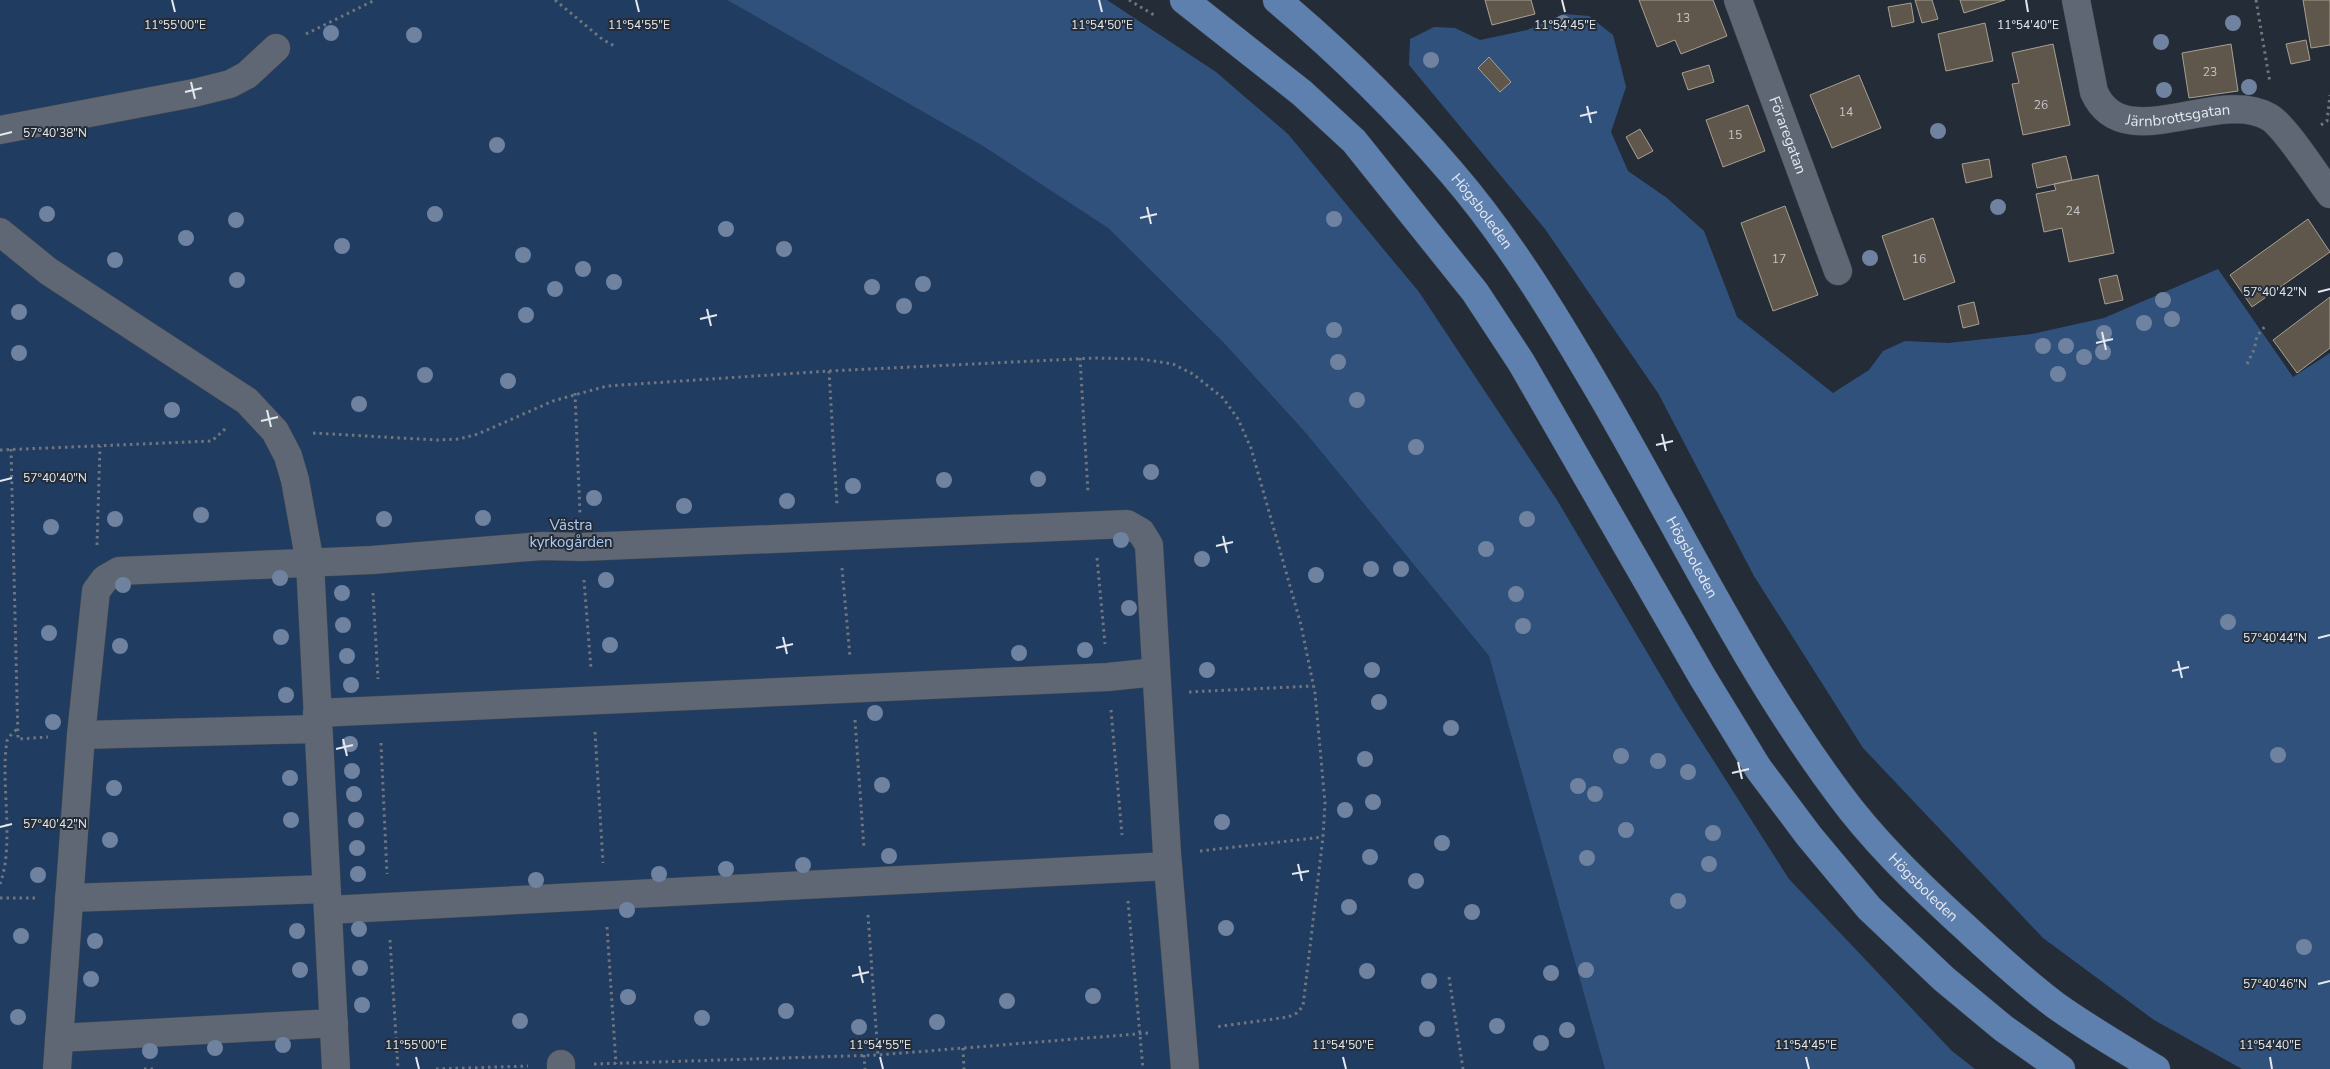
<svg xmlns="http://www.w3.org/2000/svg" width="2330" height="1069" viewBox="0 0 2330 1069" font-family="'Nunito Sans',sans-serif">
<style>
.green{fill:#213c61}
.forest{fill:#31517d}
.building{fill:#5f574b;stroke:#a8a091}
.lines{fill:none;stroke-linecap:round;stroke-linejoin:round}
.minor-casing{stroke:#414750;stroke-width:29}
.major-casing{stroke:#414750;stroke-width:29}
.path{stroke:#6f767f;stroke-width:3;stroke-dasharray:2.5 4;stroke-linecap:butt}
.minor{stroke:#5e6773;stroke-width:28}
.major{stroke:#5e80ae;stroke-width:28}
.tree{fill:#6f83a0}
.ticks{fill:none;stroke:#e4e9f0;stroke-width:2}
.labels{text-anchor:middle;stroke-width:4;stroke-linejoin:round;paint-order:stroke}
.number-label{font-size:12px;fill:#c3c4c7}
.street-label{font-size:15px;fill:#e4e9f0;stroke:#242c37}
.park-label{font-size:15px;fill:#adcbf5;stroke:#242c37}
.ticks-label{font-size:12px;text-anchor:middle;fill:#e4e9f0;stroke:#242c37;stroke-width:4;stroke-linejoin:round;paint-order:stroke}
</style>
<rect width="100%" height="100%" fill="#242c37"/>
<!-- green -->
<path class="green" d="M0,0H727L983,146L1108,228L1222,341L1305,432L1489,656L1605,1069H0Z"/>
<!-- forest -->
<path class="forest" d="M727,0H1107L1216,72L1288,134L1419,292L1557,500L1680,708L1789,879L1952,1051L1975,1069H1605L1489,656L1305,432L1222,341L1108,228L983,146Z
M1564,14L1589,16L1613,35L1626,87L1611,132L1628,171L1667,198L1704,231L1737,317L1833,393L1869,370L1883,351L1905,341L1948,343L2032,334L2104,318L2218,269L2293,377L2330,353V1069H2242L2154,1020L2043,938L1863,748L1754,576L1658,393L1545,229L1409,65L1410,39L1434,27L1455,28L1480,40L1527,30Z"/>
<!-- building -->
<path class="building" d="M1485,0H1531L1535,14L1492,25Z
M1639,0H1713L1727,36L1681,54L1675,40L1657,47Z
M1915,0H1932L1938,19L1922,23Z
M1960,0H2005L1964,13Z
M2303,0H2330V45L2311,48Z
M1911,3L1914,22L1892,27L1888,7Z
M1985,23L1993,61L1946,71L1938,34Z
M2306,40L2310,60L2291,64L2286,44Z
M2053,44L2070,125L2023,135L2012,84L2019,83L2012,53Z
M2231,44L2238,91L2189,98L2182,53Z
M1489,57L1511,82L1500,92L1478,68Z
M1709,65L1714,82L1688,90L1682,73Z
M1859,75L1881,128L1832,148L1810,95Z
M1748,105L1765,151L1723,167L1706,120Z
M1640,129L1653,151L1638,159L1626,137Z
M2066,156L2072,180L2037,188L2032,164Z
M1989,159L1992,177L1966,183L1962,164Z
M2098,175L2114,253L2069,262L2062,228L2044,232L2036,194L2056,190L2054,184Z
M1785,206L1818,295L1773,311L1741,223Z
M1933,218L1955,282L1904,300L1882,236Z
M2308,219L2330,252L2252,307L2230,275Z
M2117,275L2123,300L2105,304L2099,279Z
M2330,297V348L2297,373L2273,340Z
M1974,302L1979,324L1963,328L1958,306Z"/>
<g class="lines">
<!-- minor casing -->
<g class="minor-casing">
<g id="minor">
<path id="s1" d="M1738,0L1838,271"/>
<path id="s2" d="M2076,0L2094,92C2123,158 2218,87 2269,117C2285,126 2317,177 2330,194"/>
<path d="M0,130L194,93L230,84L247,75L276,48"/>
<path d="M0,232L48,271L247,401L275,431L288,456L295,480L310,563L336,1069"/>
<path d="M317,713L1108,677L1156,672"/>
<path d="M81,735L318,729"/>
<path d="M69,898L326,889"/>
<path d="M328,910L1168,866"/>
<path d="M59,1038L334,1023"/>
<path d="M561,1064V1069"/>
<path d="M57,1069L81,735L96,591L105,579L119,571L372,560L542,546L582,547L1127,524L1141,532L1149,545L1167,854L1185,1069"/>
</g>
</g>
<!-- major casing -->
<g class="major-casing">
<g id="major">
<path d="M1184,0L1302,93L1354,141L1475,292L1521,362L1703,678L1758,768L1809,836L1869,908L1944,979L2003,1028L2061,1069"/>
<path id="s3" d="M1277,0C1339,52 1399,111 1452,173C1508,238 1554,314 1598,389C1677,524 1745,668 1839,794C1872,839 1913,879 1954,917C1987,947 2019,978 2055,1005C2087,1028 2122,1048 2156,1069"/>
</g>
</g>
<!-- path -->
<path class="path" d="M555,0L602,39L616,47
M1129,0L1154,15
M2256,0L2270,83
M306,34L375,0
M2321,125L2327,121L2330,95
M1080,358L1088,492
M2247,364L2254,350L2257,336L2266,325
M829,371L837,505
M575,393L580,514
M313,433L437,440L459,439L478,434L553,401L607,386L829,371L1095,358L1141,359L1173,364L1193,374L1223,398L1238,419L1251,448L1301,625L1315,693L1325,803L1323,837L1303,1006L1297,1013L1288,1017L1215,1027
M11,449L18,739L48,737
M0,450L212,441L227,427
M97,545L100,446
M1097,558L1105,644
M842,568L850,657
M584,580L591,669
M373,593L378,679
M1189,692L1313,686
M1111,710L1122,835
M855,720L864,849
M595,732L603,863
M381,743L387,874
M1200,851L1323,837
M0,884C15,844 0,782 7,741C9,736 14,732 17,729
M0,898H36
M1128,901L1143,1069
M868,915L878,1055
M607,927L616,1064
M390,940L398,1069
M1449,977L1463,1069
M963,1048L964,1069
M864,1055L865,1069
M594,1064L878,1055L1149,1033
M144,1069H156
M436,1069L528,1066"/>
<!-- minor -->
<use href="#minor" class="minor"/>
<!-- major -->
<use href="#major" class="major"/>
</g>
<!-- trees -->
<g class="tree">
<circle cx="1563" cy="23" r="8"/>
<circle cx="2233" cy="23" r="8"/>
<circle cx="331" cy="33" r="8"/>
<circle cx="414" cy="35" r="8"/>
<circle cx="2161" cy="42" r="8"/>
<circle cx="1431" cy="60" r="8"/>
<circle cx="2249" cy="87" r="8"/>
<circle cx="2164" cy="90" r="8"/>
<circle cx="1938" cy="131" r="8"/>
<circle cx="497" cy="145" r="8"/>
<circle cx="1998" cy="207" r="8"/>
<circle cx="47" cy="214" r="8"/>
<circle cx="435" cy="214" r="8"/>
<circle cx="1334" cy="219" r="8"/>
<circle cx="236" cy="220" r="8"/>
<circle cx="726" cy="229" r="8"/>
<circle cx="186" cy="238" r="8"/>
<circle cx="342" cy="246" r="8"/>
<circle cx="784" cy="249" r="8"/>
<circle cx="523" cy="255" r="8"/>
<circle cx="1870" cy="258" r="8"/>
<circle cx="115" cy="260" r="8"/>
<circle cx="583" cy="269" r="8"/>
<circle cx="237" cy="280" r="8"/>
<circle cx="614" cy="282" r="8"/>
<circle cx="923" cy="284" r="8"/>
<circle cx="872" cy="287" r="8"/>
<circle cx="555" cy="289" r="8"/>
<circle cx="2163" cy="300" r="8"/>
<circle cx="904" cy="306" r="8"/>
<circle cx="19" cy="312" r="8"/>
<circle cx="526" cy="315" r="8"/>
<circle cx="2172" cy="319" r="8"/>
<circle cx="2144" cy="323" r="8"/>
<circle cx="1334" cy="330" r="8"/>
<circle cx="2104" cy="333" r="8"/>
<circle cx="2043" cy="346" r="8"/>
<circle cx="2066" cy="346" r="8"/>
<circle cx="2103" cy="352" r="8"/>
<circle cx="19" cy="353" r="8"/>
<circle cx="2084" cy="357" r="8"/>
<circle cx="1338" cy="362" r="8"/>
<circle cx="2058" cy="374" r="8"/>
<circle cx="425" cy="375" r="8"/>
<circle cx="508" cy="381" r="8"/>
<circle cx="1357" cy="400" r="8"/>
<circle cx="359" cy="404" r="8"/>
<circle cx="172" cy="410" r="8"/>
<circle cx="1416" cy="447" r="8"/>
<circle cx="1151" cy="472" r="8"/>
<circle cx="1038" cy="479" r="8"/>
<circle cx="944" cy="480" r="8"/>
<circle cx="853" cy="486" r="8"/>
<circle cx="594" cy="498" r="8"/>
<circle cx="787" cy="501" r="8"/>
<circle cx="684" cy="506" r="8"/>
<circle cx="201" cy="515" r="8"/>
<circle cx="483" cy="518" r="8"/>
<circle cx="115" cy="519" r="8"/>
<circle cx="384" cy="519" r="8"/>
<circle cx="1527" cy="519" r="8"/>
<circle cx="51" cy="527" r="8"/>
<circle cx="1121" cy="540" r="8"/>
<circle cx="1486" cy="549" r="8"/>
<circle cx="1202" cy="559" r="8"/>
<circle cx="1371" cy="569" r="8"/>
<circle cx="1401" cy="569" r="8"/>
<circle cx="1316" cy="575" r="8"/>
<circle cx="280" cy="578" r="8"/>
<circle cx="606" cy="580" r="8"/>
<circle cx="123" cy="585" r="8"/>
<circle cx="342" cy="593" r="8"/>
<circle cx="1516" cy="594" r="8"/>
<circle cx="1129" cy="608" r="8"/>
<circle cx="2228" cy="622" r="8"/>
<circle cx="343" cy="625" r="8"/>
<circle cx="1523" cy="626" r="8"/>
<circle cx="49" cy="633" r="8"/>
<circle cx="281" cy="637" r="8"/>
<circle cx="610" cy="645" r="8"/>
<circle cx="120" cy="646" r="8"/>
<circle cx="1085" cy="650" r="8"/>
<circle cx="1019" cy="653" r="8"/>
<circle cx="347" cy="656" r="8"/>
<circle cx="1207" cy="670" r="8"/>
<circle cx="1372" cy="670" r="8"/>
<circle cx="351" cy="685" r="8"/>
<circle cx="286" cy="695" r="8"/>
<circle cx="1379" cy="702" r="8"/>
<circle cx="875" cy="713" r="8"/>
<circle cx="53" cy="722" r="8"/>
<circle cx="1451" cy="728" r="8"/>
<circle cx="350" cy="744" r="8"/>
<circle cx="2278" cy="755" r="8"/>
<circle cx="1621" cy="756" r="8"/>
<circle cx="1365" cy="759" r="8"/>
<circle cx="1658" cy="761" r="8"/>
<circle cx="352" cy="771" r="8"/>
<circle cx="1688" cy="772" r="8"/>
<circle cx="290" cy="778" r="8"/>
<circle cx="882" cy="785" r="8"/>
<circle cx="1578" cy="786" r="8"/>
<circle cx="114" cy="788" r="8"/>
<circle cx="354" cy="794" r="8"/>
<circle cx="1595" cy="794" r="8"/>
<circle cx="1373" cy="802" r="8"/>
<circle cx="1345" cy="810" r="8"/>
<circle cx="291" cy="820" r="8"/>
<circle cx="356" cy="820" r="8"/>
<circle cx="1222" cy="822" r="8"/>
<circle cx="1626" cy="830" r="8"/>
<circle cx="1713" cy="833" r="8"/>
<circle cx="110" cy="840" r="8"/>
<circle cx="1442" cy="843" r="8"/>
<circle cx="357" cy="848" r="8"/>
<circle cx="889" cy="856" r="8"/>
<circle cx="1370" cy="857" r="8"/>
<circle cx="1587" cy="858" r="8"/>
<circle cx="1709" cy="864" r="8"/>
<circle cx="803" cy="865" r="8"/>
<circle cx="726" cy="869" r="8"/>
<circle cx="358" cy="874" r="8"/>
<circle cx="659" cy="874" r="8"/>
<circle cx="38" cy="875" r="8"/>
<circle cx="536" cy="880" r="8"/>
<circle cx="1416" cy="881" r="8"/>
<circle cx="1678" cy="901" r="8"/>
<circle cx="1349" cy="907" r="8"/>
<circle cx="627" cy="910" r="8"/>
<circle cx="1472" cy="912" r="8"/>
<circle cx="1226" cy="928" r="8"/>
<circle cx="359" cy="929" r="8"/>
<circle cx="297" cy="931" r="8"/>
<circle cx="21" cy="936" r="8"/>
<circle cx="95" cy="941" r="8"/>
<circle cx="2304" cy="947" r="8"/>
<circle cx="360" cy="968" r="8"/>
<circle cx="300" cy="970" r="8"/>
<circle cx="1586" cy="970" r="8"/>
<circle cx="1367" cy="971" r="8"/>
<circle cx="1551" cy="973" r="8"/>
<circle cx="91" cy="979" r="8"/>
<circle cx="1429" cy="981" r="8"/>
<circle cx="1093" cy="996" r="8"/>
<circle cx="628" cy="997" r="8"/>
<circle cx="1007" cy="1001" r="8"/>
<circle cx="362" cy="1005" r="8"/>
<circle cx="786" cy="1011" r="8"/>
<circle cx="18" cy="1017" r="8"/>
<circle cx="702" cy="1018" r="8"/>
<circle cx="520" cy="1021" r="8"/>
<circle cx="937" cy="1022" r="8"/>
<circle cx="1497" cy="1026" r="8"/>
<circle cx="859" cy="1027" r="8"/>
<circle cx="1427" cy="1029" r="8"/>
<circle cx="1567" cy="1030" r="8"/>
<circle cx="1541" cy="1043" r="8"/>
<circle cx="283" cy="1045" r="8"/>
<circle cx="215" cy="1048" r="8"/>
<circle cx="150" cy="1051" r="8"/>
</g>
<!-- ticks -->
<path class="ticks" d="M172,0L175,12M636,0L639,12M1099,0L1102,12M1562,0L1565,12M2026,0L2028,12M191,82L195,99M185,92L202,88M1587,106L1591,123M1580,116L1597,112M0,135L12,132M1147,207L1151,224M1140,218L1157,214M2318,292L2330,289M707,309L711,326M700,319L717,315M2102,332L2106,350M2096,343L2113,339M267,410L271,427M261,421L278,417M1662,434L1666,451M1656,445L1673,441M0,481L12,478M1223,536L1227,553M1216,546L1233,542M783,637L787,654M2318,638L2330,635M776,648L793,644M2178,661L2182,678M2172,671L2189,667M343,739L347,756M336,749L353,745M1738,762L1742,779M1732,773L1749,769M0,827L12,824M1298,864L1302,881M1292,874L1309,871M859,966L863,983M852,976L869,972M2318,984L2330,981M416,1057L419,1069M880,1057L883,1069M1343,1057L1346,1069M1806,1057L1809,1069M2270,1057L2272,1069"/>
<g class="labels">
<!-- number labels -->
<g class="number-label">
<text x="1683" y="22">13</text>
<text x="2210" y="76">23</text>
<text x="2041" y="109">26</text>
<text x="1846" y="116">14</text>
<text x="1735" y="139">15</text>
<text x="2073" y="215">24</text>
<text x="1779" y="263">17</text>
<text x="1919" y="263">16</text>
</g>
<!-- street labels -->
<g class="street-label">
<text dy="5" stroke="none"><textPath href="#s2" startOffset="190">Järnbrottsgatan</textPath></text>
<text dy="5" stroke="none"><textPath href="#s1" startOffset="144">Föraregatan</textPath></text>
<text dy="5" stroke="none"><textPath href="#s3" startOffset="295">Högsboleden</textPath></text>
<text dy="5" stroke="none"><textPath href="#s3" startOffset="700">Högsboleden</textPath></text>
<text dy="5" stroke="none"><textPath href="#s3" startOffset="1105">Högsboleden</textPath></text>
</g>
<!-- park labels -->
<g class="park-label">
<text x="571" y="530">Västra<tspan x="571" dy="17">kyrkogården</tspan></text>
</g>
</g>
<g class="ticks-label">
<text x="175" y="29">11°55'00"E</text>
<text x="639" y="29">11°54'55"E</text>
<text x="1102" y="29">11°54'50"E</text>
<text x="1565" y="29">11°54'45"E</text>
<text x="2028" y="29">11°54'40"E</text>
<text x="55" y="137">57°40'38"N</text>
<text x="2275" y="296">57°40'42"N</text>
<text x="55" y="482">57°40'40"N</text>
<text x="2275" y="642">57°40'44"N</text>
<text x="55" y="828">57°40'42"N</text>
<text x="2275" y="988">57°40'46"N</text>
<text x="416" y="1049">11°55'00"E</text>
<text x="880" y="1049">11°54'55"E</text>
<text x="1343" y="1049">11°54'50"E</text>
<text x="1806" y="1049">11°54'45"E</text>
<text x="2270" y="1049">11°54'40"E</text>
</g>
</svg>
